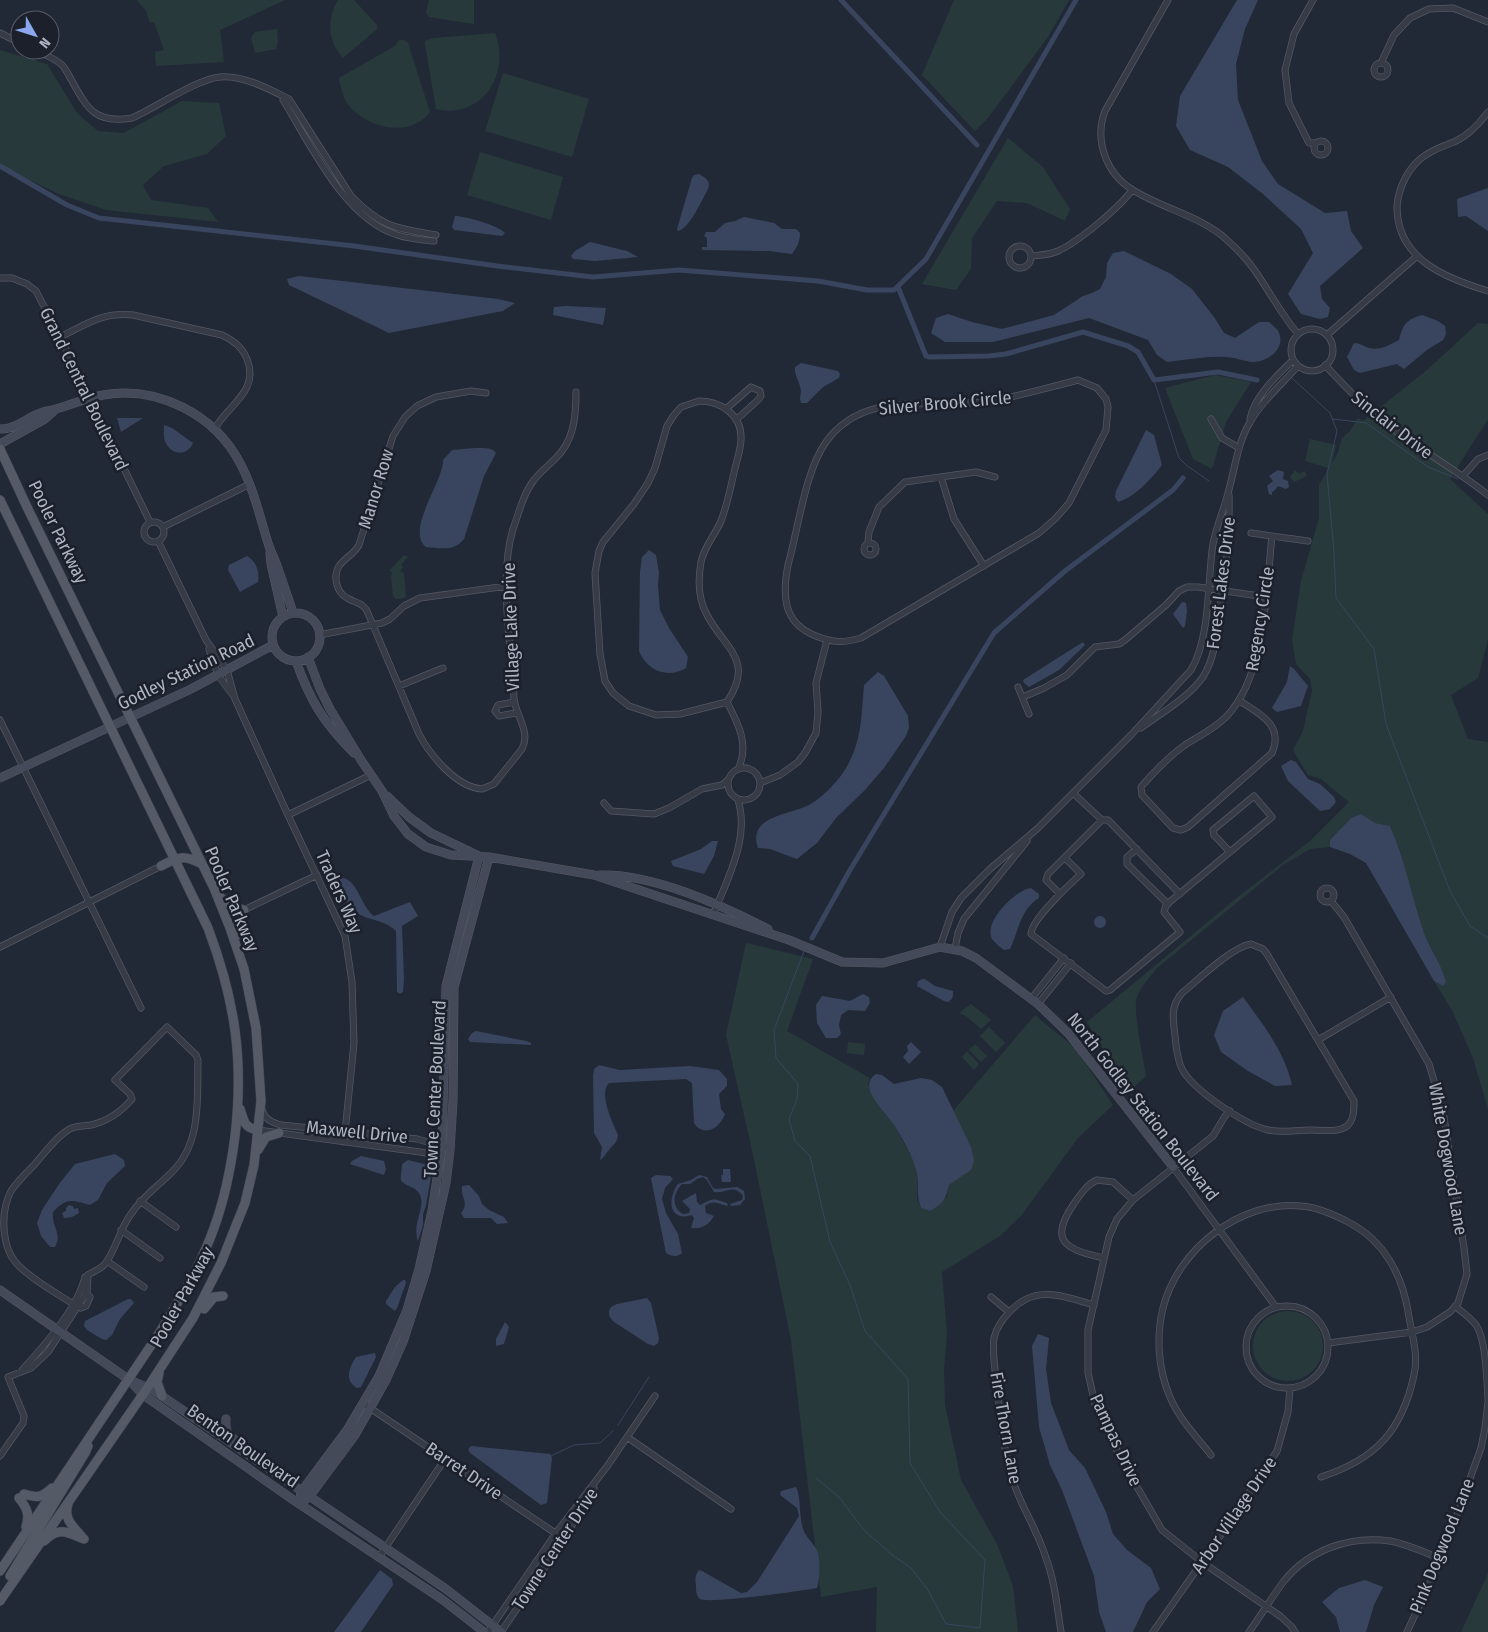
<svg xmlns="http://www.w3.org/2000/svg" width="1488" height="1632" viewBox="0 0 1488 1632" font-family="'Fira Sans Condensed',sans-serif">
<style>
.green{fill:#28393b}
.water{fill:#39455e}
.lines{fill:none;stroke-linecap:round;stroke-linejoin:round}
.stream{stroke:#39455e;stroke-width:1}
.canal{stroke:#39455e;stroke-width:5}
.street-casing{stroke:#535864;stroke-width:7}
.secondary-casing{stroke:#535864;stroke-width:9}
.primary-casing{stroke:#3f4450;stroke-width:10}
.street{stroke:#363b46;stroke-width:5.5}
.secondary{stroke:#444a59;stroke-width:8}
.primary{stroke:#545a66;stroke-width:9}
.labels{text-anchor:middle;stroke-width:5;stroke-linejoin:round;paint-order:stroke}
.street-label{font-size:18px;fill:#b0b5c3;stroke:#1b202b}
</style>
<rect width="100%" height="100%" fill="#222936"/>
<!-- green -->
<path class="green" d="M137,0H285L220,30L224,62L156,66L155,52L164,50L154,22L150,23L146,11Z
M338,0H354L377,25V29L343,58C328,41 326,20 338,0Z
M429,0H474V24L429,17L426,13Z
M954,0H1069L1048,37L988,118L975,131L922,75Z
M277,29L278,41L276,49L255,53L251,38L255,32Z
M495,33C511,74 482,120 436,109L425,44V41L433,38Z
M399,40H404L408,43L430,112C410,138 370,129 350,107C343,99 341,88 339,78L395,46Z
M0,50L47,64L77,113L98,131L124,133L182,101L219,103L226,136L207,154L164,166L143,185L151,200L208,208L218,222L106,210L59,194L0,166Z
M503,73L589,99L572,157L485,131Z
M1008,138L1043,167L1070,209L1065,221L1027,203L997,201L972,238L971,269L956,290L922,284Z
M480,152L563,177L551,220L467,195Z
M1478,323L1488,324V419L1450,479L1488,514V639L1478,678L1451,695L1468,739L1488,742V1109L1473,1058L1452,1010L1434,981L1443,986L1446,982C1442,964 1430,950 1424,933C1412,897 1405,860 1390,826L1375,823L1361,814L1351,818L1330,840V847L1310,849L1283,865L1157,968C1150,977 1141,986 1137,997C1132,1008 1144,1062 1146,1076L1129,1092L1087,1022L1233,901L1310,841L1349,802L1321,779L1308,775L1293,750L1303,731L1312,691L1310,679L1296,664L1292,640L1301,581L1319,518V485L1329,468L1305,461L1310,439L1336,445L1332,463L1338,452L1342,438L1350,431L1358,418L1363,421L1427,370Z
M1215,375L1251,382L1226,422L1212,469L1193,459L1165,388Z
M1295,470L1299,474L1305,471L1307,476L1294,482L1290,477Z
M404,555L408,557L401,565L403,567L400,571L404,573L406,596L404,598L396,599L393,596L391,576L392,572L389,571Z
M746,943L813,959L787,1031L870,1078L868,1084L877,1103L893,1123L914,1162L917,1176V1198L921,1208L929,1211L947,1197L949,1185L957,1179L971,1147L953,1111L1035,1015L1076,1049L1113,1105L1078,1138L1021,1216L1000,1236L942,1272L947,1334L944,1369L945,1405L961,1480L997,1544L1013,1586L1018,1632H876L877,1587L821,1597L791,1340L753,1155L726,1035Z
M971,1004L991,1020L981,1029L966,1016L959,1013Z
M989,1027L1005,1043L996,1052L980,1036Z
M848,1042L865,1044L864,1055L847,1053Z
M975,1044L987,1056L981,1062L969,1050Z
M967,1051L979,1064L974,1070L962,1057Z
M1253 1346a35 35 0 1 1 70 0a35 35 0 1 1-70 0Z
M1488,1572V1632H1461L1486,1578Z"/>
<!-- water -->
<path class="water" d="M1237,0H1258L1245,29L1236,64L1238,100L1262,161L1278,184L1325,213L1347,211L1351,231L1363,248L1320,286L1322,299L1330,308L1328,317L1320,319L1301,314L1288,294L1313,253L1301,229L1263,194L1228,167L1190,150L1176,126L1180,96Z
M699,174C706,178 711,181 708,189C702,200 689,229 678,231L677,229L692,178L694,175Z
M1488,188V231L1466,216L1458,217L1457,199Z
M455,216C464,216 498,225 505,233L502,236L454,230L452,227Z
M744,217L774,223L782,229H796L800,233C800,241 797,248 792,254L769,251L702,250V247H707V238L704,236L706,232H715L725,223L735,221Z
M590,242L627,251L638,257L595,261L573,259L571,256L575,251Z
M1124,251L1171,274L1192,289L1214,317L1224,333L1235,338L1259,322H1269C1272,325 1278,329 1279,333C1286,349 1266,363 1252,362C1243,361 1234,357 1225,357C1206,356 1186,360 1167,362L1157,355L1148,340L1089,318L993,342H945L931,333L936,318L948,314L972,322L1002,329L1054,315L1083,296L1092,293L1100,289L1106,277L1107,263L1113,253Z
M299,276L498,299L515,303L503,311L389,333L289,285L287,279Z
M566,306L606,308L603,325L553,315L554,307Z
M1422,315L1438,321L1445,326L1446,334L1443,340L1427,350L1404,369L1397,364L1360,373L1354,370L1347,357L1354,343C1360,343 1363,346 1369,348C1380,351 1389,345 1399,340C1403,324 1406,320 1422,315Z
M801,363L838,371L840,374L839,378L823,387L807,403H801C799,398 801,395 801,391C800,382 794,376 795,367Z
M117,418H143L121,432Z
M164,425L172,428L193,443C188,455 174,456 167,445C163,440 164,432 164,425Z
M1146,430L1154,435L1162,465C1152,478 1134,498 1118,502L1115,497L1116,491Z
M475,448C482,448 492,447 496,453L484,476L464,539C454,552 440,548 426,547C405,530 444,481 443,460L452,450Z
M1278,470L1284,472L1283,479L1288,481L1289,487L1286,489L1278,486L1274,491L1272,492V495L1269,494L1267,486L1273,481L1269,476Z
M649,550L656,555L659,573L658,585L660,610L669,628L688,657L686,668C668,679 647,671 639,651L640,572L642,557Z
M247,556C256,561 260,572 258,582L240,592L228,570L229,565Z
M1182,602L1186,603L1187,611L1185,626L1183,628L1173,614Z
M1083,642L1085,645L1059,670L1029,687L1024,683L1023,680Z
M1290,666L1294,669L1308,686L1301,706L1277,712L1272,708L1287,682Z
M878,672L884,676L908,716L909,728L906,736L884,768L864,791L836,818L817,843L797,859L770,849L758,848C747,816 789,815 809,805C820,799 832,787 840,777C862,747 861,720 864,685Z
M1291,760L1296,762L1308,779L1320,784L1334,797L1336,802L1330,809L1320,811L1288,781L1281,766Z
M1361,814L1375,823L1390,826C1405,860 1412,897 1424,933C1430,950 1442,964 1446,982L1443,986L1434,981L1366,863L1350,854L1330,847V840L1351,818Z
M712,841H718L714,856L704,874L673,866L671,861L701,849Z
M344,878C359,883 361,907 374,916L410,902L418,916L402,926L404,979L403,992L400,994L397,992L396,931C378,914 359,925 344,898C340,891 339,887 339,879Z
M1031,888L1039,894V898C1021,908 1018,932 1010,949L1004,950C1000,947 995,943 992,939C983,922 1015,890 1031,888Z
M1094 922a6 6 0 1 1 12 0a6 6 0 1 1-12 0Z
M922,979H925L935,986L953,991C953,997 953,999 948,1002L944,1001L917,986L918,981Z
M863,994L869,997L870,1003L865,1011L848,1010L841,1015L839,1025L841,1034L837,1038H826L817,1023L816,1005L822,996L850,1001Z
M1243,997C1262,1023 1285,1052 1292,1085L1275,1086L1248,1071L1221,1052L1214,1035L1223,1011Z
M476,1031L526,1041L531,1043V1045L470,1042L468,1039L472,1033Z
M911,1042L921,1052L909,1064L903,1057L908,1051L907,1046Z
M599,1065L620,1070L690,1066L719,1070L727,1079V1086L719,1094L721,1109L725,1114C720,1128 704,1138 694,1123L692,1083L686,1079L609,1083C598,1094 613,1123 618,1135C617,1144 613,1144 609,1150C605,1154 605,1157 600,1160L602,1147L594,1133L593,1076L594,1069Z
M876,1074L882,1075L894,1084L921,1078L932,1080L942,1087L971,1147L974,1161L971,1170L949,1185C946,1200 943,1203 930,1211L921,1208C916,1194 919,1187 917,1174C913,1156 903,1140 894,1125C886,1112 856,1087 876,1074Z
M115,1154L124,1160L125,1166L107,1183L98,1200L90,1205C72,1200 67,1197 53,1212C51,1227 63,1233 55,1247H50L41,1236L37,1223L42,1210L59,1184L75,1164Z
M361,1156L384,1161L386,1169L384,1175L350,1164L352,1161Z
M408,1160L428,1165L432,1171L426,1205L423,1214V1225L418,1241C412,1224 424,1210 421,1198C418,1185 405,1188 401,1180C400,1177 402,1169 402,1164Z
M723,1169H730L731,1182H722L721,1175H723Z
M656,1175L670,1176L673,1179L665,1188L662,1199L666,1213L678,1234L682,1253C676,1258 672,1256 666,1253L651,1178Z
M699,1175L707,1177L713,1188L716,1189L737,1187L744,1191L745,1199L740,1205L731,1206L730,1204L742,1200L743,1196C733,1183 727,1194 714,1192L707,1180L703,1177L697,1179L690,1184H682C673,1193 671,1207 683,1214L689,1213L690,1209L682,1201L696,1193L697,1202L700,1205C714,1198 712,1198 727,1203L728,1206C718,1204 713,1199 705,1206L706,1213L714,1216C709,1225 702,1229 691,1228L694,1218L692,1215C688,1216 684,1217 680,1216C666,1211 672,1192 678,1184L691,1180Z
M469,1185L479,1196L482,1204L489,1210L504,1217L508,1223L497,1224L491,1218H464L461,1213C470,1203 460,1197 462,1186Z
M69,1205L73,1206L74,1209L78,1208L79,1213L72,1217L64,1218L62,1213L66,1211V1208Z
M403,1280H405L406,1283L397,1308L395,1311L386,1304V1301L395,1287Z
M647,1298L651,1303L659,1338L658,1343L654,1346L648,1344L614,1322C609,1317 607,1313 611,1307L617,1304Z
M128,1299H131L134,1303L120,1319L112,1335L106,1340L102,1339L87,1330L84,1326L85,1321Z
M505,1322L509,1327L504,1344L496,1346V1339Z
M1038,1334L1049,1338L1046,1369L1051,1403L1069,1450L1085,1468L1106,1512L1113,1534L1127,1550L1151,1568L1160,1589L1147,1602L1133,1632H1106L1099,1612L1094,1576L1062,1490L1050,1465L1039,1427L1032,1346Z
M375,1353L376,1357L361,1387L357,1388C344,1380 349,1368 356,1357Z
M471,1446L550,1454L552,1458L547,1503L541,1505L470,1453L468,1449Z
M796,1487C801,1496 799,1517 803,1529C806,1538 815,1544 818,1553C820,1563 820,1579 817,1588C802,1591 708,1604 700,1599C696,1596 696,1590 696,1585C695,1579 695,1575 699,1570L702,1571L741,1593L747,1592L757,1582L799,1516L797,1508L780,1495L781,1491Z
M380,1570L392,1579L393,1585L361,1632H334Z
M1365,1580L1383,1587L1374,1605L1366,1632H1340L1336,1617L1322,1602L1339,1588Z"/>
<g class="lines">
<!-- stream -->
<path class="stream" d="M1292,378L1330,413L1337,431L1327,474L1334,552L1336,598L1374,649L1386,724L1450,891L1470,926L1488,938
M1154,380L1179,458L1186,465L1209,481
M1333,419L1366,423L1428,467L1458,479
M804,951L774,1030L776,1058L798,1084L797,1099L789,1119L795,1141L810,1156L830,1242L850,1285L865,1331L908,1379L910,1463L940,1512L985,1560L980,1628L946,1624L928,1590L911,1568L891,1554L864,1530L839,1497L816,1478
M618,1425L649,1377
M551,1456L574,1445L600,1443L613,1431"/>
<!-- canal -->
<path class="canal" d="M841,0L977,145
M0,166L67,205L99,218L354,246L497,266L593,277L679,270L818,281L867,290H894L926,259L1076,0
M898,287L926,356L929,357L988,356L1006,354L1083,332L1128,346L1138,352L1154,380L1218,372L1257,380
M812,938L850,870L994,633L1065,571L1173,490L1183,478"/>
<!-- street casing -->
<g class="street-casing">
<path id="street" d="M1168,0L1105,111C1094,140 1106,174 1133,190C1163,209 1201,216 1227,240C1236,248 1246,258 1253,268C1269,290 1280,313 1298,334
M1313,0L1294,34L1285,70L1289,103L1309,143H1315
M0,33L20,43
M34,50C42,54 55,58 62,65C66,69 69,76 72,81C88,110 96,124 132,118C155,108 197,79 220,77C243,75 269,89 289,99L351,196C381,227 395,228 436,235
M1374 70a7 7 0 1 1 14 0a7 7 0 1 1-14 0Z
M1381,63L1394,35L1410,18L1429,9L1453,8L1488,22
M284,97L283,100C311,145 344,218 397,235C409,239 422,240 434,241
M1488,112C1479,124 1468,136 1454,142C1441,147 1427,152 1417,162C1405,174 1398,191 1397,207C1397,259 1445,278 1488,291
M1314 148a7 7 0 1 1 14 0a7 7 0 1 1-14 0Z
M1009 257a11 11 0 1 1 22 0a11 11 0 1 1-22 0Z
M1031,256C1039,255 1050,255 1058,251C1078,242 1119,208 1132,190
M0,278H12L27,284L36,291L60,337L150,522
M1291 350a21 21 0 1 1 42 0a21 21 0 1 1-42 0Z
M1327,335L1417,256
M60,337C87,324 102,312 133,315L222,335C234,341 242,347 247,359C260,392 227,405 214,430
M1325,365C1343,384 1360,403 1381,420C1415,447 1454,468 1488,495
M1078,380L1097,388L1106,399L1108,407L1106,430L1069,503L1056,518L1039,533L861,638C844,643 833,643 816,636C783,623 782,596 788,565C798,530 805,471 826,442C863,390 928,408 982,402C1015,398 1046,388 1078,380Z
M486,393L471,391L436,397L417,406L405,417L393,436L359,545C354,554 345,558 339,566C333,576 336,592 347,598C355,603 362,602 367,611L419,734C430,755 456,787 482,789L494,784L522,749C531,732 516,716 514,699C512,646 498,580 513,529C519,513 523,494 534,480C540,472 548,466 555,459C574,441 576,417 576,392
M699,401C721,401 742,415 741,439C741,450 736,462 734,473C730,489 727,506 721,521C715,535 704,547 701,562C698,579 698,599 707,615C725,649 755,660 727,702L680,714L656,715L629,706L613,693L605,681L600,654L595,573L599,551L603,542L634,504L648,483L655,468L667,426L674,415L681,407Z
M727,408L751,387L760,391L761,396L758,400L736,420
M1211,419L1222,438L1239,448
M1250,419C1255,395 1276,377 1293,360
M1463,476L1478,459L1488,455
M941,477L954,519L984,566
M144 532a10 10 0 1 1 20 0a10 10 0 1 1-20 0Z
M163,527L250,484
M1251,533L1308,541
M158,541L206,640L227,670L235,699L288,815L345,936L352,982L354,1043L344,1142
M868,542L869,532L879,507L905,482L976,472L995,477
M864 549a6 6 0 1 1 12 0a6 6 0 1 1-12 0Z
M319,635L382,623L390,619L404,606L420,598L507,586
M209,649L218,675L232,694
M399,686L443,668
M1018,687L1029,714
M1023,697L1044,688L1067,675L1095,647L1119,644L1125,640L1166,605L1179,591L1187,587H1198L1266,597
M1240,701C1260,714 1284,725 1272,753L1188,827L1181,830L1173,828L1142,795L1141,787C1154,772 1168,757 1185,745C1199,736 1214,729 1226,717C1266,676 1266,591 1272,536
M514,702L498,705L495,711L499,716L516,713
M727,702C738,723 750,746 738,769
M0,720L141,1008
M1141,728C1162,712 1187,699 1203,677C1216,656 1217,630 1220,607C1225,570 1230,533 1229,495
M728 784a16 16 0 1 1 32 0a16 16 0 1 1-32 0Z
M760,783L780,775L798,762L805,753L816,733L818,712L816,683L827,640
M1073,793L1102,820
M604,803L611,811L654,814L669,808L702,789L722,785L728,780
M288,815L371,775
M1137,849L1127,857V864L1168,904
M1065,858L1081,874C1070,884 1031,920 1031,934L1106,991L1110,990L1180,932L1164,912L1166,905L1272,817L1254,796L1213,830L1214,835L1230,852
M1320 895a7 7 0 1 1 14 0a7 7 0 1 1-14 0Z
M1060,894L1046,880L1048,874L1102,820H1108L1180,894
M244,910L317,875
M713,915C727,880 750,838 738,800
M1251,944L1263,949L1267,954L1354,1101C1354,1110 1354,1120 1347,1126C1338,1133 1320,1130 1310,1130C1296,1130 1281,1133 1268,1130C1245,1125 1193,1090 1182,1069C1177,1059 1176,1047 1175,1036C1173,1018 1170,1007 1182,993C1199,979 1232,947 1251,944Z
M0,947L161,866
M940,947L952,912L961,898L990,869L1038,828L1131,735L1191,670C1211,636 1207,582 1213,544C1216,527 1224,509 1228,493C1235,469 1237,445 1249,424C1261,402 1282,384 1298,366
M955,949L958,933L964,919L1027,841
M1031,999L1064,958
M1038,1004L1071,963
M1318,1040L1391,997
M262,1109C264,1119 271,1122 281,1125L417,1139L445,1147
M1230,1111L1225,1116L1213,1136L1133,1200L1117,1219L1109,1237L1088,1330V1373L1095,1404L1101,1418L1122,1461L1162,1530L1202,1562L1280,1616L1291,1626L1295,1632
M258,1130L442,1155
M1173,1167L1276,1307
M140,1201L176,1227
M121,1230L160,1258
M1104,1258C1069,1250 1047,1243 1073,1205C1080,1195 1086,1185 1097,1180L1113,1182L1133,1200
M107,1261L144,1287
M991,1297L1009,1312
M1455,1306C1462,1312 1470,1317 1476,1325C1486,1339 1487,1381 1488,1399
M1246 1347a41 41 0 1 1 82 0a41 41 0 1 1-82 0Z
M1328,1343L1412,1332L1427,1327L1450,1312L1458,1303L1467,1274L1464,1248L1443,1111L1429,1064L1344,917L1331,901
M22,1370C44,1346 77,1309 85,1277C91,1272 98,1271 104,1265C115,1253 120,1228 131,1214C142,1197 157,1187 171,1173C202,1144 197,1099 198,1060L196,1055L167,1027L115,1080L130,1094L132,1099C121,1112 108,1121 91,1125C85,1126 77,1126 72,1128C59,1133 43,1155 34,1165C26,1173 17,1182 11,1191C0,1212 1,1249 19,1266C34,1281 55,1292 73,1304L81,1308L86,1306L90,1297L82,1289
M367,1406L564,1539
M627,1437L731,1509
M1211,1455C1196,1436 1179,1419 1170,1397C1158,1369 1156,1337 1163,1308C1178,1249 1240,1200 1301,1206C1318,1207 1335,1215 1350,1223C1384,1241 1402,1275 1408,1311C1411,1332 1419,1354 1414,1375C1402,1431 1376,1459 1321,1477
M0,1456L23,1423L24,1416L8,1377L31,1368L48,1352L87,1292L88,1275
M379,1557L445,1459
M488,1632L556,1533L608,1465L655,1396
M501,1632L564,1539L594,1488
M1061,1632C1057,1607 1055,1582 1046,1558C1039,1535 1026,1514 1017,1492C1004,1458 1000,1420 997,1384C995,1370 992,1353 994,1338C998,1320 1017,1301 1034,1296C1054,1291 1075,1300 1094,1305
M1153,1632L1225,1529L1277,1451L1288,1412L1290,1388
M1249,1632C1261,1615 1272,1597 1284,1581C1309,1550 1350,1535 1390,1541C1407,1544 1424,1552 1441,1559
M1407,1632L1441,1559L1481,1448L1485,1428L1488,1402"/>
</g>
<!-- secondary casing -->
<g class="secondary-casing">
<path id="secondary" d="M0,429C13,430 26,419 38,414C44,411 50,411 56,409C73,404 87,398 103,395C158,385 215,415 240,463C254,489 260,518 269,546C271,552 274,557 276,563C282,580 288,597 293,613
M0,444L45,419L54,411
M270,553L271,564L283,617
M272 637a24 24 0 1 1 48 0a24 24 0 1 1-48 0Z
M308,657L320,689L330,709L361,760L382,791L394,816L408,834L426,847L451,855L489,857L594,875L789,940L842,962L883,963L940,947L962,951L976,958L1038,1004L1068,1033L1173,1167
M296,661C310,701 324,723 354,753
M0,778L191,689L273,645
M387,796L409,817L431,833L479,856
M599,875C652,873 721,905 768,929
M0,1290L128,1379L153,1390L446,1589L501,1632
M131,1382L142,1394L292,1499L443,1600L484,1632
M226,1419C225,1430 227,1435 237,1441
M299,1504L309,1497L355,1435L386,1380L403,1342L426,1271L446,1183L450,1150L453,1101L454,987L489,857
M299,1504L301,1492L347,1430L379,1376L407,1310L419,1269L432,1211L442,1146L446,986L479,856"/>
</g>
<!-- primary casing -->
<g class="primary-casing">
<path id="primary" d="M0,449L27,507L214,888L230,928L244,969L256,1028L261,1101L254,1165L245,1203L221,1263L193,1318L148,1387L0,1601
M0,500L208,928C235,1000 244,1060 235,1136C231,1167 225,1198 214,1228C201,1265 180,1299 160,1332L0,1571
M161,866C179,857 183,854 202,864
M219,896L230,906L244,910L236,925L237,935
M240,1109C244,1121 244,1128 258,1130
M258,1150L266,1137L279,1133
M204,1309L214,1297L223,1296
M159,1373L157,1382L162,1396
M24,1494C38,1498 41,1498 52,1488
M19,1498C27,1508 30,1514 26,1527
M68,1504C63,1519 73,1526 82,1537
M44,1541C59,1526 67,1532 84,1539
M10,1576L85,1453L88,1446"/>
</g>
<!-- street -->
<use href="#street" class="street"/>
<!-- secondary -->
<use href="#secondary" class="secondary"/>
<!-- primary -->
<use href="#primary" class="primary"/>
</g>
<g class="labels">
<!-- street labels -->
<g class="street-label">
<text transform="translate(84 389) rotate(64)" y="6">Grand Central Boulevard</text>
<text transform="translate(945 403) rotate(-5)" y="6">Silver Brook Circle</text>
<text transform="translate(1392 425) rotate(38)" y="6">Sinclair Drive</text>
<text transform="translate(376 489) rotate(-73)" y="6">Manor Row</text>
<text transform="translate(58 532) rotate(64)" y="6">Pooler Parkway</text>
<text transform="translate(1221 583) rotate(-83)" y="6">Forest Lakes Drive</text>
<text transform="translate(1260 619) rotate(-81)" y="6">Regency Circle</text>
<text transform="translate(511 627) rotate(-92)" y="6">Village Lake Drive</text>
<text transform="translate(186 672) rotate(-26)" y="6">Godley Station Road</text>
<text transform="translate(339 892) rotate(66)" y="6">Traders Way</text>
<text transform="translate(232 899) rotate(67)" y="6">Pooler Parkway</text>
<text transform="translate(435 1089) rotate(-87)" y="6">Towne Center Boulevard</text>
<text transform="translate(1143 1107) rotate(52)" y="6">North Godley Station Boulevard</text>
<text transform="translate(357 1132) rotate(6)" y="6">Maxwell Drive</text>
<text transform="translate(1448 1159) rotate(80)" y="6">White Dogwood Lane</text>
<text transform="translate(182 1297) rotate(-61)" y="6">Pooler Parkway</text>
<text transform="translate(1006 1428) rotate(80)" y="6">Fire Thorn Lane</text>
<text transform="translate(1116 1440) rotate(65)" y="6">Pampas Drive</text>
<text transform="translate(243 1446) rotate(35)" y="6">Benton Boulevard</text>
<text transform="translate(464 1471) rotate(34)" y="6">Barret Drive</text>
<text transform="translate(1234 1515) rotate(-56)" y="6">Arbor Village Drive</text>
<text transform="translate(1442 1546) rotate(-68)" y="6">Pink Dogwood Lane</text>
<text transform="translate(555 1549) rotate(-57)" y="6">Towne Center Drive</text>
</g>
</g>
<!-- north arrow -->
<g transform="translate(35 35) rotate(129)"><circle r="24" fill="#1b202b" stroke="#575c68"/>
<path d="M0-4L9 19L0 12L-9 19Z" fill="#8ba7ed"/>
<text y="-8" font-size="14" font-weight="bold" text-anchor="middle" fill="#b0b5c3">N</text>
</g>
</svg>
